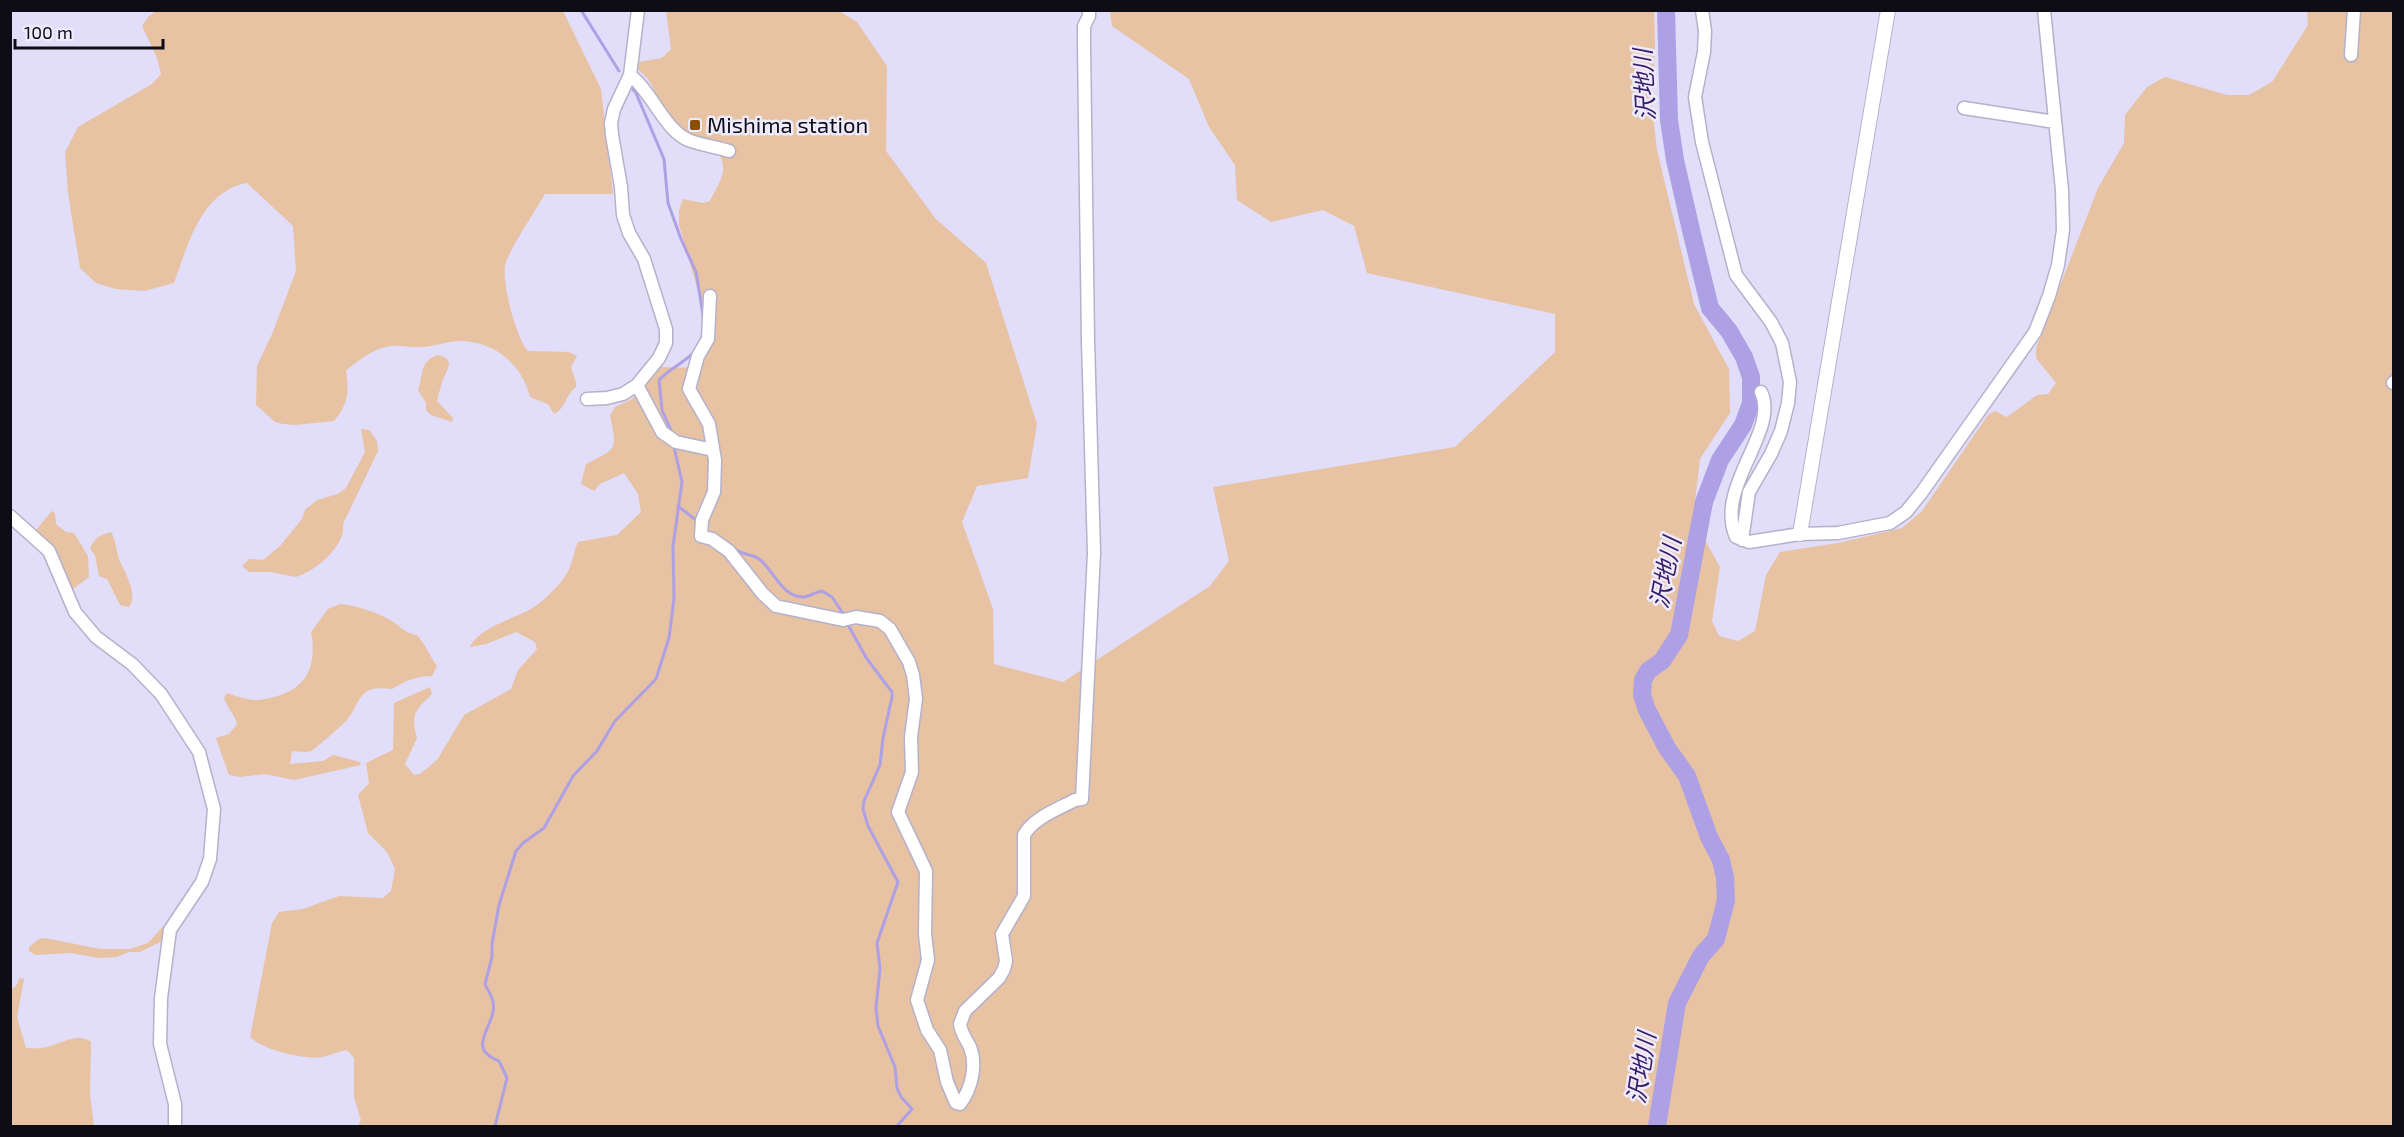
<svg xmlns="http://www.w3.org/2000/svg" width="2404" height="1137" viewBox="0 0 2404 1137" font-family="'Exo 2','Noto Sans JP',sans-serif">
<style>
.green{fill:#e7c2a3}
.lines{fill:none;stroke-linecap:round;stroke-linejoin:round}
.stream{stroke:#aea0e4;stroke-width:3}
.river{stroke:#aea0e4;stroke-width:18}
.minor-casing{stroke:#b6b1cb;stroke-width:15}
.tertiary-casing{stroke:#b6b1cb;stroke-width:16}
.minor{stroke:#fff;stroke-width:12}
.tertiary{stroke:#fff;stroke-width:14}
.poi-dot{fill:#894e07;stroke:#eeecfc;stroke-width:2}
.labels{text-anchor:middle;stroke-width:5;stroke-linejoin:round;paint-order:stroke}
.poi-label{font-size:22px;fill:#0e0c15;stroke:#eeecfc;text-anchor:start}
.water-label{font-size:24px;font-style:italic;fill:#371c6a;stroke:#eeecfc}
</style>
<rect width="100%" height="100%" fill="#e2ddf8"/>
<!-- green -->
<path class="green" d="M156,11H563L601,89L613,194H545C533,215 515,240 506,262C500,278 516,338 528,351L569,352L577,356L571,367L576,382V387C566,394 565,409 554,414L548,404L530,397C522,364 494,341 460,341C448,341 435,346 423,347C409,348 395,343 382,348C369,352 357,362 346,370C349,392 349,403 334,421L295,425L283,424L275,422L256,405L257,366L272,334L296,271L293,226L247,183C201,191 188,245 174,283L144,291L116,289L96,283L80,268L68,193L65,152L78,127L152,84L161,74L157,58L142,26L148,17Z
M666,11H839L857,22L887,66L886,151L935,218L986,263L1037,424L1028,478L977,486L962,522L993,609L994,664L1063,682L1210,586L1229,561L1213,487L1455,447L1555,352V314L1367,273L1354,226L1323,210L1271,222L1237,200L1235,165L1209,127L1189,79L1112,26L1110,11H1654L1655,46L1652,106L1657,150L1694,304L1729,369L1730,413L1700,459L1693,519L1720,567L1712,621L1719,636L1738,641L1755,631L1766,575L1780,552L1838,543L1902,528L1922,511L1988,415L1995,411L2007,417L2037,395L2048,394L2056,383L2036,358V348L2098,188L2124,143L2125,115L2147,87L2165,77L2227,95H2249L2272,82L2308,25L2307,11H2393V1126H358L361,1120L354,1097V1058L347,1050C339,1051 331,1055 323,1057C304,1060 264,1050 250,1037L272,923L279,912L303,909L339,896L383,898L391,891L395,869L387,852L368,833L358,795L369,783L366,763L393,750L394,703L430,687L432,694C415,710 410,715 417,738L405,764L414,775L420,774L437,760L464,715L511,689L518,670L537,649L535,642L516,632L486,644L470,647C481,624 523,618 541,602C551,593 564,581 569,569C573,561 574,551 578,542L617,535L641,512L638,494L624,473L600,484L594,491L581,484L586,464C618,448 617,450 610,415L615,407L632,399L661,367L698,368L716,333L705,315L679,225V210L683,199L703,203L710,201C724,173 730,170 712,141C686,137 670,120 658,97C652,86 649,77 638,70L639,62L662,58L671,49Z
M438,355C453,359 450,365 444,377C441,384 439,393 437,401L453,418L452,422L431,415L426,410V403L418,390C424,373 419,362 438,355Z
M361,429L369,430L377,441L378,451L343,524C346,546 316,571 296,577L270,572H249L242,566L249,559L263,560L280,546L302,519L305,510L317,500L338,494L346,488L365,452Z
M52,511L55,513L56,524L66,532L74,533L88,556L89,577L73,589L70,587L35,531Z
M111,532C116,541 116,549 119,559C124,571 139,595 129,607L120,605L107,579L99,576L95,555L90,549C94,538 100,535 111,532Z
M340,604C356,605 378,613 392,621C401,627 406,634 417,635C426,645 429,655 437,666L432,676C417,676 405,681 392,689C363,685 362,695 350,716C347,722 316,748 311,751C307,753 297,751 292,751L290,764L323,761L333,755L360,762L361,765L294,780L265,774L240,777L229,775L216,738L229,734L237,724C235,714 227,708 224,698L227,693C236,696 250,701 259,700C300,695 319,674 311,632L328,609Z
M168,921L164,938L160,942L140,952H129L117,957L99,958L70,953L35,955L29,951V947L39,939L45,938L100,949H130L148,943Z
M20,978L24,979L17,1017L26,1048C33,1048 40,1049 47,1047C61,1044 77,1032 91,1042L90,1094L94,1126H11V989L15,987Z"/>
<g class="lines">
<!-- stream -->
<path class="stream" d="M581,10L619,71
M630,86L636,93L664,159L668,203L681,239L696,272L704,321
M673,435L662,410L659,380C670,368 684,363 694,352
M678,506L697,521
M733,548C743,556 751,553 759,559C774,570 782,598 804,597C810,596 816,592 822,591L832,597L844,615
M847,623L867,659L892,692V697L883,738L880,765L864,801L863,809L868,826L898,882L877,943L880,969L876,1008L878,1026L895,1067L897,1088L901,1097L912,1109L897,1126
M495,1126L507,1078L499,1061C463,1047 498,1025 493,1002C492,996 487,989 485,984L492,957V944L499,905L516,851L523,843L544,828L573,776L597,751L615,721L656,679L669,638L674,598L673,546L682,482L674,447"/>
<!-- river -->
<path class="river" d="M1657,1126L1677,1003L1701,956L1716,939L1726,900L1725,878L1721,860L1709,837L1687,776L1667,748L1647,710L1642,695L1643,680L1648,671L1662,661L1679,635L1704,502L1720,460L1743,425L1751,403V377L1744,357L1729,331L1710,308L1691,230L1675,160L1669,120L1666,10"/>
<!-- minor casing -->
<g class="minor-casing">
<path id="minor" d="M1702,10L1705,31L1704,52L1695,97L1702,142L1736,275L1771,322L1782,343L1790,382L1788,403L1781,431L1771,454L1749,492L1742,540
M2351,55L2354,10
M630,75C652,92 664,129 688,140C701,145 716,147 729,151
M1964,108L2055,122
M710,296L708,339L698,356L689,389L709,424L715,460L714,492L702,520L701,536L712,539L729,551L763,594L776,606L843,620L856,617L880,621L890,629L909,662L913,675L916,699L911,737L912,772L898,812L926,871L925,934L928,960L917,1000L927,1030L940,1050L947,1082L956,1103L960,1104C972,1088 977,1065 970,1047C966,1039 961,1033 960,1024L965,1011L999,978L1004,969L1006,961L1002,934L1024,896V835C1033,818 1058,809 1075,800L1082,799L1094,553L1088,340L1084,46V26L1089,16V10
M2393,383L2394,382
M637,385L662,432L676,442L713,450
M1761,392C1780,431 1714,487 1736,537L1749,542L1800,534L1838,533L1890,523L1906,512L1922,492L2035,332L2049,296L2058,265L2063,230L2062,190L2044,10
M587,399L607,398L623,394L637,385L659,358L666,343V329L644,259L629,233L623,215L621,187L612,135L611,123L614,109L630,75L638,10
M10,516L49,551L75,612L96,637L132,664L161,694L199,752L214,809L210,859L202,882L170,930L161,998L160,1044L175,1104V1126"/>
</g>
<!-- tertiary casing -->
<g class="tertiary-casing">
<path id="tertiary" d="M1800,534L1888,10"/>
</g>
<!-- minor -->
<use href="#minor" class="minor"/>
<!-- tertiary -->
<use href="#tertiary" class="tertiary"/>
</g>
<!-- markers -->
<rect class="poi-dot" x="689" y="119" width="12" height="12" rx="3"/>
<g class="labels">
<!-- poi labels -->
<g class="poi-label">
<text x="707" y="133">Mishima station</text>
</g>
<!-- water labels -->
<g class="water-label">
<text transform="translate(1645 85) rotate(-93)" y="8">沢地川</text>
<text transform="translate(1666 573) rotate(-79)" y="8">沢地川</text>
<text transform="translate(1642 1068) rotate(-81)" y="8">沢地川</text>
</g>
</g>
<!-- border -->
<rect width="2404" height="1137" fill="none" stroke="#0e0c15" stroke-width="24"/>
<!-- scale -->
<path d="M15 39v9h148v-9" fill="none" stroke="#0e0c15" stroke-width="3"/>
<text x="24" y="39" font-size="18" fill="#0e0c15" stroke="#eeecfc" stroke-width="4.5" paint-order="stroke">100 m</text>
</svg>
